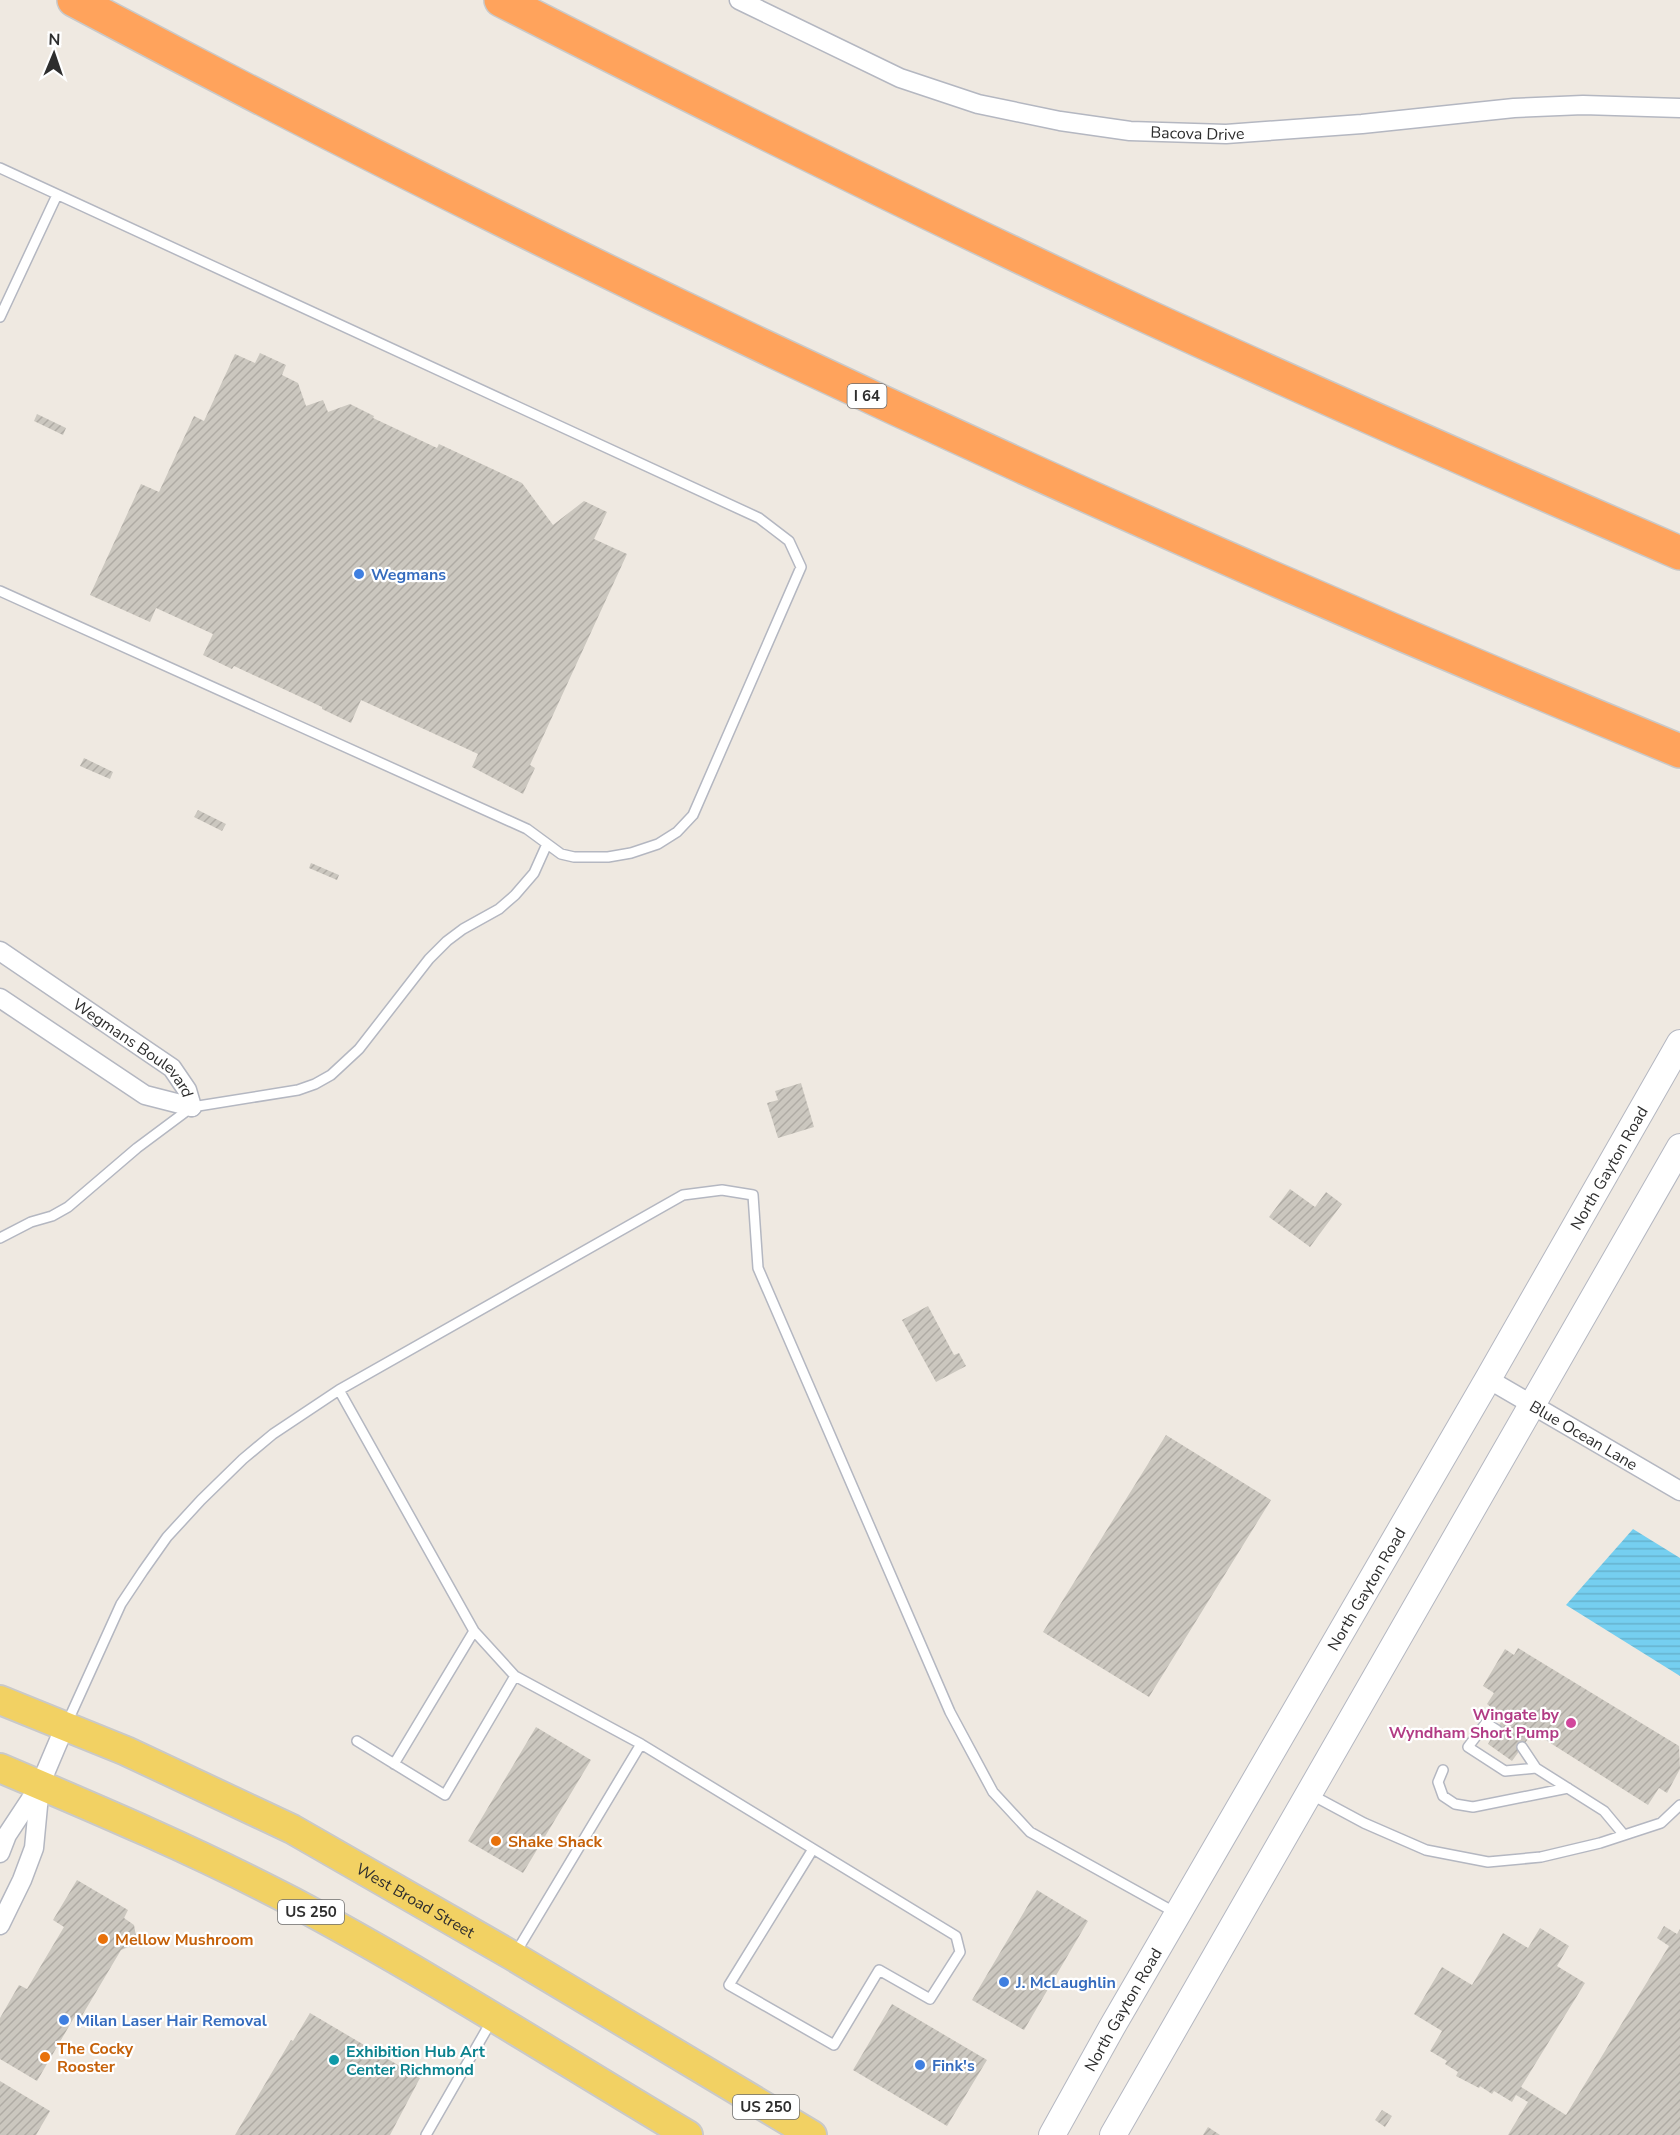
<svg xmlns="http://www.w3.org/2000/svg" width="1680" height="2135" viewBox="0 0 1680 2135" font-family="'Nunito Sans',sans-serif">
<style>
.water{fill:url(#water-rules)}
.building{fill:url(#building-hatch)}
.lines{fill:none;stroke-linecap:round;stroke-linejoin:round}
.lane-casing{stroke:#b4b7c1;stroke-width:12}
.street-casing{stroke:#b4b7c1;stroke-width:21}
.secondary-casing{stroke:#b4b7c1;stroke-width:28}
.primary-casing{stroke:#c9c9c9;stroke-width:32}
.highway-casing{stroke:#c9c9c9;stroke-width:36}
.lane{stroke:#fff;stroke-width:9}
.street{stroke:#fff;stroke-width:18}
.secondary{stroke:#fff;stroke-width:26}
.primary{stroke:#f2d163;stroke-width:28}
.highway{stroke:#ffa35c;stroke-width:33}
.shop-dot{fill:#3f7fe0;stroke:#fff;stroke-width:2}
.hotel-dot{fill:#d1479c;stroke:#fff;stroke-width:2}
.food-dot{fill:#e8710a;stroke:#fff;stroke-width:2}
.culture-dot{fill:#0f9aa8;stroke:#fff;stroke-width:2}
.labels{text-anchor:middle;stroke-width:4.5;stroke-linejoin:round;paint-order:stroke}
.shield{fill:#fff;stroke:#6d6d6d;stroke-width:1.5}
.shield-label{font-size:15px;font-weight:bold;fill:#2e2e2e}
.street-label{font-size:16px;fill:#2e2e2e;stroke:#fff}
.shop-label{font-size:16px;font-weight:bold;fill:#366cbe;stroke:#fff;text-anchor:start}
.hotel-label{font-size:16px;font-weight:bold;fill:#b23c85;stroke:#fff;text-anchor:end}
.food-label{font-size:16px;font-weight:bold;fill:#c56008;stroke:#fff;text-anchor:start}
.culture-label{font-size:16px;font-weight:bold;fill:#0d838f;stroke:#fff;text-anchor:start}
</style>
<defs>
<pattern id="water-rules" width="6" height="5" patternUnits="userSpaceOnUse" patternTransform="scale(1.5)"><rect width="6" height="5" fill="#75cff0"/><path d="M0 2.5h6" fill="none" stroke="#66b2ce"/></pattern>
<pattern id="building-hatch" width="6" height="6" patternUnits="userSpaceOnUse" patternTransform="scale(1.5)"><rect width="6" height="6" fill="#cbc7bf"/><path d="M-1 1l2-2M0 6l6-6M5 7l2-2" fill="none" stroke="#afaba4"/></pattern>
</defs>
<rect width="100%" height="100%" fill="#efe9e1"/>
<!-- water -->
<path class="water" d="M1633,1529L1680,1558V1676L1566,1605Z"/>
<!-- building -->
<path class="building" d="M260,353L286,365L282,375L298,383L306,406L323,400L328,412L350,404L374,416L373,418L437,448L439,444L522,483L553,525L584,501L607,512L594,539L627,554L530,765L535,768L523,794L472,767L478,754L361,700L351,723L322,709V707L234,666L232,669L203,655L213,634L156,608L150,622L90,595L141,484L159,492L194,416L204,421L235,354L255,363Z
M37,414L66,428L63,435L34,421Z
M84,758L113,772L110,779L80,766Z
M198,810L226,824L222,831L194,817Z
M311,863L339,875L337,880L309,868Z
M801,1083L814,1127L778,1138L767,1103L778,1100L775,1091Z
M1290,1189L1315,1207L1326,1192L1342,1204L1310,1247L1269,1217Z
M928,1306L954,1355L959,1353L966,1366L936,1382L902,1320Z
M1166,1435L1271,1500L1149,1697L1043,1632Z
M1518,1648L1679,1746L1680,1769L1667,1793L1659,1788L1648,1805L1533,1732L1512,1761L1488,1744L1504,1717L1487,1704L1494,1693L1483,1686L1505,1649L1514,1655Z
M536,1727L591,1760L523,1873L468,1841Z
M77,1880L128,1910L124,1918L134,1925L136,1936L131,1946L121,1950L80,2019L75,2016L37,2081L0,2059V2018L19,1985L27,1989L64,1927L53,1920Z
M1037,1890L1088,1921L1024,2030L972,2000Z
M1664,1926L1677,1934L1680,1929V2135H1508L1528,2102L1516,2095L1512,2102L1494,2091L1492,2094L1480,2086L1479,2088L1456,2076L1458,2072L1445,2064L1447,2061L1430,2051L1442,2031L1414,2014L1442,1967L1472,1985L1503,1933L1528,1948L1540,1928L1569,1946L1557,1966L1585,1983L1521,2087L1566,2115L1669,1946L1657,1938Z
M892,2004L987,2060L947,2126L853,2070Z
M310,2013L420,2078L390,2135H235L291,2040L293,2041Z
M0,2081L50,2111L36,2135H0Z
M1382,2110L1392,2116L1385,2127L1375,2120Z
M1208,2127L1220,2135H1203Z"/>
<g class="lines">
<!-- lane casing -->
<g class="lane-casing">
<path id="lane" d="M0,168L759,518L789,541L801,567L693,815L677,832L658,844L631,853L608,857H574L561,854L527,829L0,591
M0,317L57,195
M0,1238L31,1222L52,1216L68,1207L137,1148L192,1107L298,1090L315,1084L331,1075L359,1049L429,959L447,941L463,929L499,909L515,895L534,873L547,844
M339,1390L474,1631L515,1676L641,1744
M67,1723L121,1604L143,1571L167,1537L201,1500L243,1459L273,1434L339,1390L683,1195L722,1190L753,1195L758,1268L950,1712L993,1792L1030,1832L1176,1913
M1497,1730L1486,1723L1468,1747L1505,1771L1536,1768L1522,1747
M357,1741L445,1795L515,1676
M394,1764L474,1631
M1536,1768L1604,1811L1624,1835
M1443,1770L1438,1782L1443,1796L1455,1804L1473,1807L1568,1788
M1310,1794L1364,1823L1426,1850L1488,1862L1541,1857L1600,1843L1661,1823L1680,1805
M515,1954L641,1744L956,1936L960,1952L930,1999L879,1970L834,2045L729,1985L813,1849
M426,2135L492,2020"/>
</g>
<!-- street casing -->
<g class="street-casing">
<g id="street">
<path id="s1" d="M739,0L900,78L978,104L1060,121L1130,131L1226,134L1362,124L1514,108L1583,105L1680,108"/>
<path id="s2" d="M0,951L172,1068L187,1090L192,1107"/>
<path d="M0,998L145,1095L192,1107"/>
<path id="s3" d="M1488,1379L1680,1491"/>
<path d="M0,1853L7,1835L40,1785L65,1726"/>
<path d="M0,1925L22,1880L34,1848L40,1785"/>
</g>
</g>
<!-- secondary casing -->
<g class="secondary-casing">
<g id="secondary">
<path id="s4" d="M1052,2135L1112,2027L1488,1379L1680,1043"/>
<path d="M1113,2135L1680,1147"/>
</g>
</g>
<!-- primary casing -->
<g class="primary-casing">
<g id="primary">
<path id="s5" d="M0,1700L126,1751L292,1829L513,1956L812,2135"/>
<path d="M0,1768C99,1810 198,1852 293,1902C428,1974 557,2057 688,2135"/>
</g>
</g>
<!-- highway casing -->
<g class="highway-casing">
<path id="highway" d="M74,0C596,278 1133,526 1680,751
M501,0C713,108 926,214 1142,314C1320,396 1500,475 1680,553"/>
</g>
<!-- lane -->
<use href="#lane" class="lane"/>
<!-- street -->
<use href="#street" class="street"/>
<!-- secondary -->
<use href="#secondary" class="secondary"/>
<!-- primary -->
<use href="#primary" class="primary"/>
<!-- highway -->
<use href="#highway" class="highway"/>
</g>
<!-- markers -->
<g class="shop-dot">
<circle cx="359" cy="574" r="6"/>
<circle cx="1004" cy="1982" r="6"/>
<circle cx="64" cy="2020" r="6"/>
<circle cx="920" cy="2065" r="6"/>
</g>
<circle class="hotel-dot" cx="1571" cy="1723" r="6"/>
<g class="food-dot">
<circle cx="496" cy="1841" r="6"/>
<circle cx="103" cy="1939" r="6"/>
<circle cx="45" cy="2057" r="6"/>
</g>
<circle class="culture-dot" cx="334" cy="2060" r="6"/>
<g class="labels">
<!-- shield labels -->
<g class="shield">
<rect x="847.5" y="384" width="39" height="24" rx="4.5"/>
<rect x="278" y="1900" width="66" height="24" rx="4.5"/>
<rect x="733" y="2095" width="66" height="24" rx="4.5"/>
</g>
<g class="shield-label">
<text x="867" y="401">I 64</text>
<text x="311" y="1917">US 250</text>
<text x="766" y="2112">US 250</text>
</g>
<!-- street labels -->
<g class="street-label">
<text dy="6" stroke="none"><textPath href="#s1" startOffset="483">Bacova Drive</textPath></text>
<text dy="6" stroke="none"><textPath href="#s2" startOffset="166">Wegmans Boulevard</textPath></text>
<text dy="6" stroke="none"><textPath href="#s4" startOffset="1116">North Gayton Road</textPath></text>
<text dy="6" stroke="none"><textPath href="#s3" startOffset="111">Blue Ocean Lane</textPath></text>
<text dy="6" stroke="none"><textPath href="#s4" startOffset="630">North Gayton Road</textPath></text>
<text dy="6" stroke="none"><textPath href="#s5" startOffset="462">West Broad Street</textPath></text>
<text dy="6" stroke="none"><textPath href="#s4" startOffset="144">North Gayton Road</textPath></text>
</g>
<!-- shop labels -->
<g class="shop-label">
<text x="371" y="580">Wegmans</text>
<text x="1016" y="1988">J. McLaughlin</text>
<text x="76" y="2026">Milan Laser Hair Removal</text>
<text x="932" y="2071">Fink's</text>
</g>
<!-- hotel labels -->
<g class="hotel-label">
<text x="1559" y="1720">Wingate by<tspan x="1559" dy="18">Wyndham Short Pump</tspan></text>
</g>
<!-- food labels -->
<g class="food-label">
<text x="508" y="1847">Shake Shack</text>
<text x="115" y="1945">Mellow Mushroom</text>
<text x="57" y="2054">The Cocky<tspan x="57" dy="18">Rooster</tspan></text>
</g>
<!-- culture labels -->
<g class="culture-label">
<text x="346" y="2057">Exhibition Hub Art<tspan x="346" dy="18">Center Richmond</tspan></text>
</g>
</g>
<!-- north arrow -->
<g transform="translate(54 54) rotate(2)" stroke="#ffffff" stroke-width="4.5" paint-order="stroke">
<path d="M0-4.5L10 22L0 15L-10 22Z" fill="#2e2e2e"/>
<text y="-9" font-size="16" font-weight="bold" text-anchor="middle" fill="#2e2e2e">N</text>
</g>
</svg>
